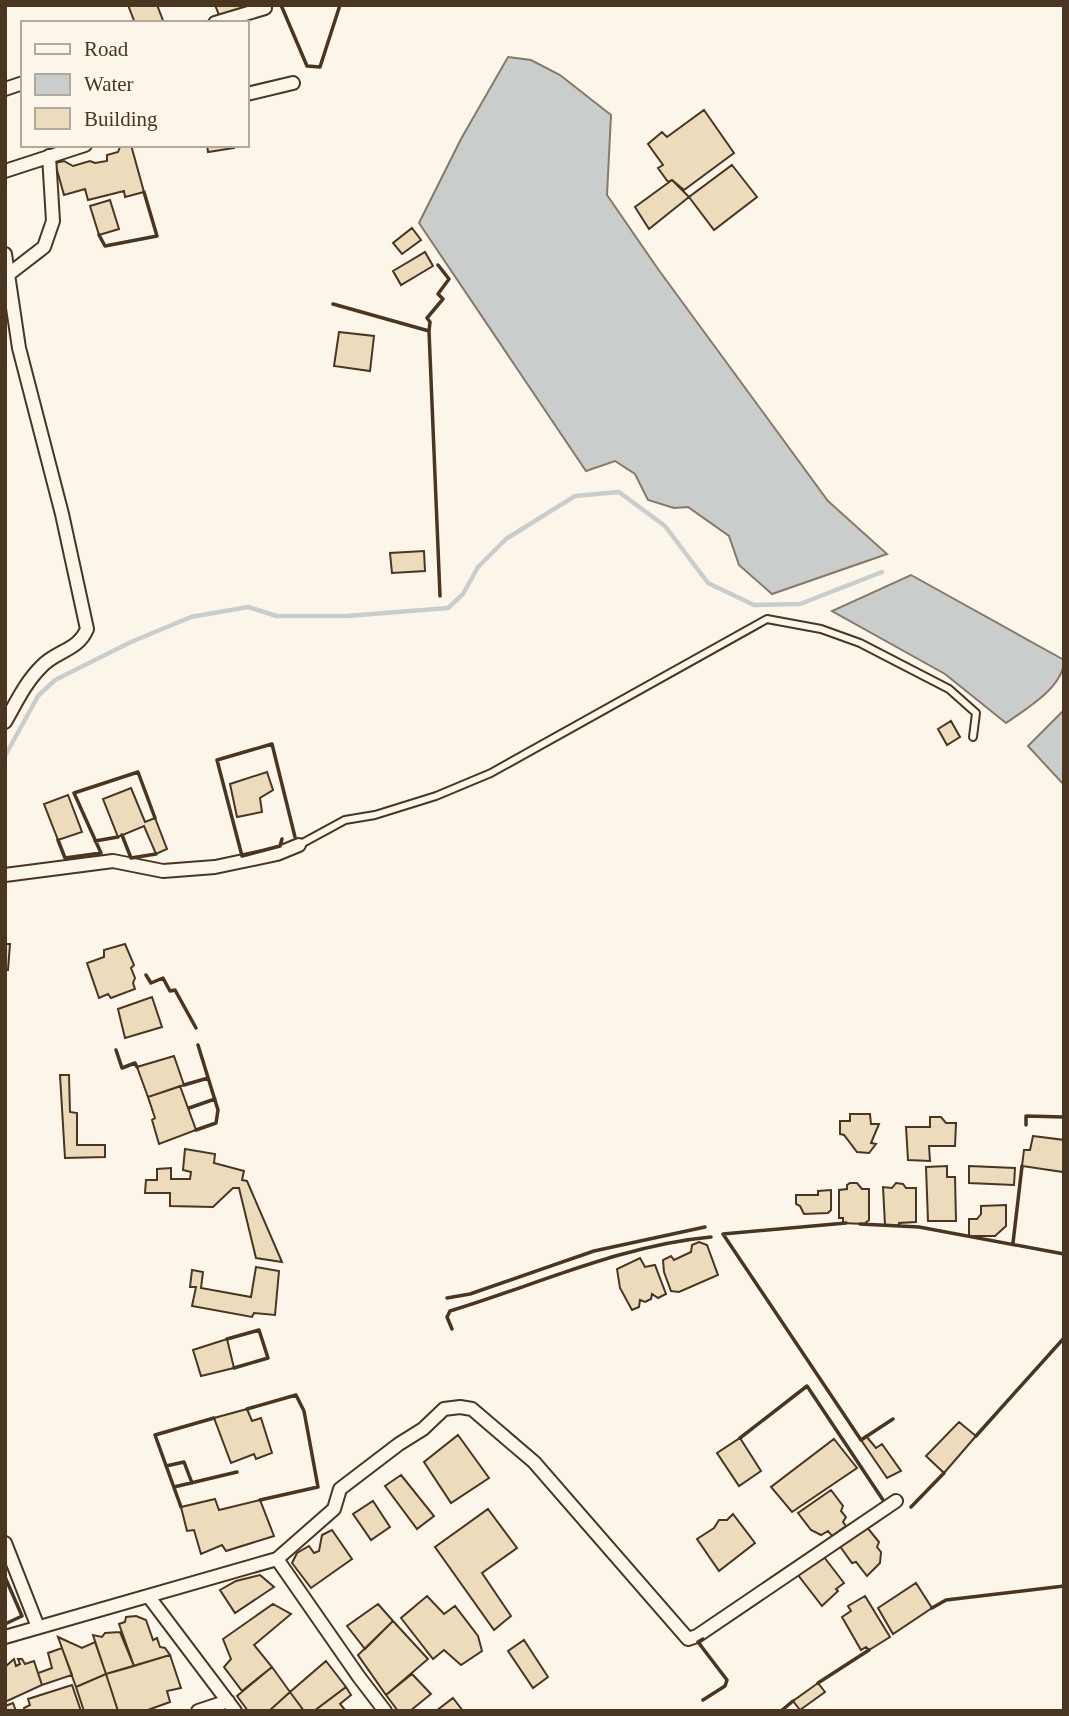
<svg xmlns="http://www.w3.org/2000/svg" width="1069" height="1716" viewBox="0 0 1069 1716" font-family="Georgia,serif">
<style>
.water{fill:#c9cecd;stroke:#887966;stroke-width:2}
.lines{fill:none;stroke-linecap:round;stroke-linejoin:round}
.stream{stroke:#c9cecd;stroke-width:4.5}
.building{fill:#ecdcbc;stroke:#4a3520;stroke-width:2}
.service-casing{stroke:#4a3520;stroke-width:10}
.minor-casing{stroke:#4a3520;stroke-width:16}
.service{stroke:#fbf6e9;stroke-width:6}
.minor{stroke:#fbf6e9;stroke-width:12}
.wall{stroke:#4a3520;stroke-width:3.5}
</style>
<rect width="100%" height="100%" fill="#fbf6e9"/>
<!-- water -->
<path class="water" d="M508,57L531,60L560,75L611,115L607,195L658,269L828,501L887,554L772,594L739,565L729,536L688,507L674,508L648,500L635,474L615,461L586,471L419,223L461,139Z
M911,575L1064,660C1064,687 1026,709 1006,723L945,674L832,611Z
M1064,710V785L1028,746Z"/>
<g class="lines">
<!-- stream -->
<path class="stream" d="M5,756L38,696L55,680L131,642L191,617L248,607L277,616H347L448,608L463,594L478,567L506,539L575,496L619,492L665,526L708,583L754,605L800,604L882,572"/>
</g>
<!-- building -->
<path class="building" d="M128,5H157L164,23H135Z
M215,5H241L244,13L221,20Z
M704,110L734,153L684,190L672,180L668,182L658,168L663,165L648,144L662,132L667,137Z
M131,145L144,192L125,197L124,191L88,200L85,189L64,195L55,163L64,161L73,166L90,161L95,163L107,161V155L118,152L120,147Z
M207,145H233L234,148L208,152Z
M732,165L757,197L714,230L689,197Z
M672,180L689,197L649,229L635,207Z
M110,200L119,229L99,235L90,206Z
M412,228L421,240L402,254L393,243Z
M425,252L433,266L401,285L393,271Z
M339,332L374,336L370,371L334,366Z
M424,551L425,571L392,573L390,553Z
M951,721L960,737L947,745L938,729Z
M267,772L273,790L260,798L262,812L237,817L230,784Z
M131,788L145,822L155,818L167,849L156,854L144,826L118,837L103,799Z
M68,795L82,832L58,840L44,804Z
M5,944H10L8,970H5Z
M125,944L134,965L131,968L135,978L133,983L135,989L111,998L108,994L99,998L87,963L104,957V950Z
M152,997L162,1027L125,1038L118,1009Z
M174,1056L184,1085L148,1097L137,1067Z
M60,1075H69L70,1112L77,1113V1145H105V1157L65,1158Z
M180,1086L196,1130L159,1144L152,1120L155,1118L148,1097Z
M850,1114H870L871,1124H879L871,1143L876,1144L869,1153L857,1152L844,1135L840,1134V1121H850Z
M930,1117H941L946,1123H956L955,1146H929L930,1161L908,1160L906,1127H930Z
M1033,1136L1064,1140L1063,1172L1022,1166L1024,1150H1030Z
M185,1149L215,1154L214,1163L244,1171L242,1180L247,1181L282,1262L256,1258L239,1188H233L213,1207L170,1206V1193H145L146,1180H157V1169L171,1168V1179H190L191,1172L183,1170Z
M947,1166V1177H955L956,1221H928L926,1167Z
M969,1166L1015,1168L1014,1185L969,1183Z
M850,1183H857L862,1189H869V1220L864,1224L843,1223V1218H839V1190L847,1189V1185Z
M896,1183L903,1184L906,1188H916V1222L899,1223V1226L885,1225L883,1187L892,1188Z
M831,1190V1210L828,1213L804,1214L800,1206L796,1204V1195H818V1191Z
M1006,1205V1226L995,1236H969V1219H977L981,1214V1206Z
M699,1242L707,1245L718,1275L679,1292L671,1291L664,1272L663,1260L671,1256L674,1260L691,1252L692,1245Z
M640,1258L645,1267L655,1265L666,1294L658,1298L652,1294L651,1299L645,1302L640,1300L639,1307L632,1310L620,1288L617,1269Z
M256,1267L279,1271L275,1315L254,1313L252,1317L192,1306L196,1287H190L192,1270L203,1272L201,1288L251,1297Z
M227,1339L234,1368L201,1376L193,1350Z
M247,1409L252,1421L261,1418L272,1453L256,1459L254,1454L231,1463L214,1418Z
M959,1422L976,1436L944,1473L926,1456Z
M458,1435L489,1478L451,1503L424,1462Z
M866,1436L876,1448L882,1444L901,1471L887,1478L861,1440Z
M740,1438L761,1471L739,1486L717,1453Z
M834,1439L857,1468L792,1512L771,1487Z
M401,1475L434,1516L417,1529L385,1486Z
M831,1490L843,1506L841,1511L846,1517L843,1522L846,1526L832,1536L828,1531L821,1535L811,1530L798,1513Z
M215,1499L219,1510L260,1500L274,1536L226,1551L222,1545L201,1554L194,1530L187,1531L181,1507Z
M373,1501L390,1527L371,1540L353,1514Z
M488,1509L517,1548L482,1573L511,1616L494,1630L435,1547Z
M733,1514L755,1543L719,1571L697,1539L714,1528L719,1520H727Z
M866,1526L879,1542L877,1547L881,1552L880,1563L867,1576L856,1562L852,1563L839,1545Z
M332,1530L352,1559L311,1588L292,1563L297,1553L309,1546L314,1553L319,1551L322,1535Z
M824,1557L844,1583L836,1589L838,1591L822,1606L798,1575Z
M260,1575L274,1587L235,1613L220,1590L236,1581Z
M916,1583L932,1608L893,1634L878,1608Z
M427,1596L444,1614L455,1606L478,1636L482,1651L461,1665L444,1650L433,1659L401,1618Z
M865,1596L890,1637L869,1650L866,1647L861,1650L842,1617L851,1611L848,1606Z
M273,1604L291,1614L254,1645L272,1667L242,1691L224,1667L231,1659L223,1639Z
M378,1604L393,1621L365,1649L347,1626Z
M136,1616L146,1620L153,1640L157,1638L160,1647L165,1648L170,1655L134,1666L119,1624L125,1622L126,1617Z
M393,1621L428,1659L386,1695L358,1655Z
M120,1632L134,1666L106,1674L93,1635L102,1637L105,1633Z
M58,1637L82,1648L95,1642L106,1674L76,1687Z
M524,1640L548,1677L533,1688L508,1651Z
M62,1648L72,1675L42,1685L38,1673L52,1668L48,1653Z
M170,1655L181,1688L167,1691L170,1702L145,1711H118L106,1674Z
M14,1659L16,1666L20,1664L18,1659H22L25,1664L34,1661L42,1685L5,1702V1667Z
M326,1661L346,1687L314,1711H304L290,1692Z
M272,1667L290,1692L269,1711H248L237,1696Z
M106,1674L118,1711H84L76,1687Z
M412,1674L431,1694L410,1711H398L386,1695Z
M818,1683L825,1692L800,1710L793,1701Z
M72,1685L81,1711H25L24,1708L30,1705L28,1699Z
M346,1687L351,1695L340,1704L346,1711H314Z
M290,1692L304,1711H269Z
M453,1698L463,1711H436Z
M13,1703L16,1711H5V1706Z"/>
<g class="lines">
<!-- service casing -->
<g class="service-casing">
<path id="service" d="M299,845L345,820L375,815L436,796L491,773L767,619L821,629L860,643L949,689L976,713L973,737"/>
</g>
<!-- minor casing -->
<g class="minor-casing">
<path id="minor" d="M215,23L265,8
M5,89L23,83
M247,94L293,83
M5,171L85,145
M5,254L19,348L62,514L87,629C78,651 55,651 41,667C25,683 16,703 5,722
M9,274L44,247L53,221L49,156
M5,875L113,861L163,871L215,867L277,854L299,845
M5,1543L38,1627
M277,1559L359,1677L385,1711
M149,1597L235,1711
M5,1637L277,1559L334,1509L340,1489L399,1444L423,1429L444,1409L460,1407L472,1409L534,1462L688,1639L697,1636L896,1501
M198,1711L228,1701"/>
</g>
<!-- service -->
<use href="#service" class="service"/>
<!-- minor -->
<use href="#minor" class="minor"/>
<!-- wall -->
<path class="wall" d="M281,5L307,66L320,67L340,5
M99,235L105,246L157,236L144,192
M333,304L429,331L440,596
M429,331L430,322L427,318L443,299L438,294L449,279L438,265
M122,835L131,858L156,854
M282,839L280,846L242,856L217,760L272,744L295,837
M58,840L65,858L101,853L74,793L138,772L155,818
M95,841L118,837
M146,975L151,983L163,978L170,991L175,990L196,1028
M116,1050L122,1068L135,1063L137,1067
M184,1085L208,1078
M189,1108L215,1099
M1026,1125V1116L1064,1117
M196,1130L216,1123L218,1110L198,1045
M846,1223L723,1234L861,1440L893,1419
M860,1224L919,1227L1064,1254
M1013,1243L1022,1166
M447,1298L470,1294L594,1251L705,1227
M452,1329L447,1317L450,1311C536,1285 622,1245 711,1237
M227,1339L259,1330L268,1358L234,1368
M247,1409L296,1395L304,1411L318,1487L260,1500
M976,1436L1064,1338
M740,1438L807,1386L883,1500
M166,1466L184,1462L192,1483
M174,1487L237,1472
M181,1507L155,1435L214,1418
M911,1507L944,1473
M5,1577L22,1616L5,1624
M932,1608L946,1600L1064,1586
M703,1639L698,1642L727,1680L725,1686L703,1700
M818,1683L869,1650
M781,1711L793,1701"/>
</g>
<!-- border -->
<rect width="1069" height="1716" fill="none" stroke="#4a3520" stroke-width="14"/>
<!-- legend -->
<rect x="21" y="21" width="228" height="126" fill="#fbf6e9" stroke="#b4a999" stroke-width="2"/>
<rect x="35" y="44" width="35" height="10" fill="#fbf6e9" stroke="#b4a999" stroke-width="2"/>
<text x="84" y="56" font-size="21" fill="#4a3520">Road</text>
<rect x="35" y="74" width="35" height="21" fill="#c9cecd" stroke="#b4a999" stroke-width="2"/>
<text x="84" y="91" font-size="21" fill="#4a3520">Water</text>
<rect x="35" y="108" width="35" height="21" fill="#ecdcbc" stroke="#b4a999" stroke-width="2"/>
<text x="84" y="126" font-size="21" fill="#4a3520">Building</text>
</svg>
